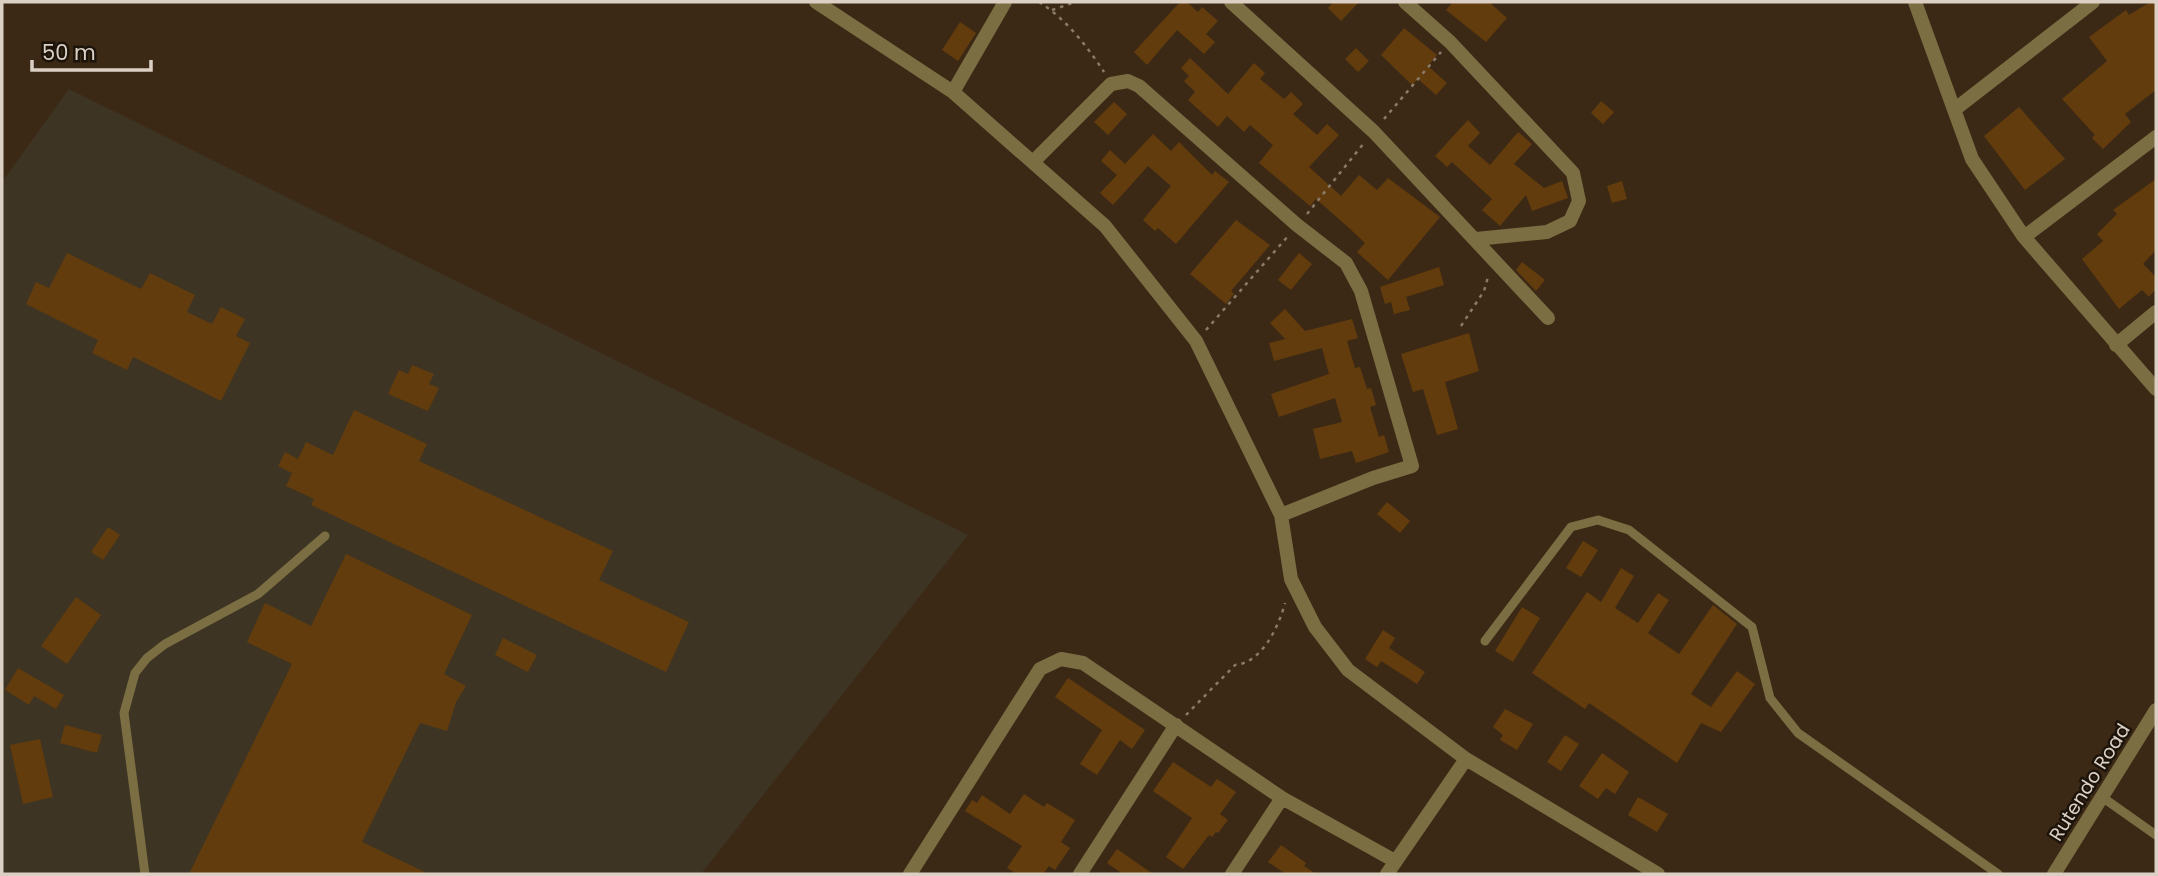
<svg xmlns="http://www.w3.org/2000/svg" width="2158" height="876" viewBox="0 0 2158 876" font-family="Poppins,sans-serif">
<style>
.industrial{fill:#3d3423}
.building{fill:#623c0d}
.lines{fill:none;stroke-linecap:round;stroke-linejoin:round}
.path{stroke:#897a69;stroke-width:2.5;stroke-dasharray:3.5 5;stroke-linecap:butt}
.lane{stroke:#7b6e43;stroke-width:9}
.street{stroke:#7b6e43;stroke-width:14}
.labels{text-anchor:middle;stroke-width:5;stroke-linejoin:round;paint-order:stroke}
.street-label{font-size:19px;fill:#dcd0c4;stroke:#1c140b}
</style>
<rect width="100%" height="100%" fill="#3c2915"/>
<!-- industrial -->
<path class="industrial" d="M69,89L968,535L701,874H2V182Z"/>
<!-- building -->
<path class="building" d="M1180,2H1187L1198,12L1202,7L1218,21L1206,34L1215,42L1204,54L1177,30L1147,65L1134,52Z
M1333,2H1359L1341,21L1328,8Z
M1453,2H1489L1507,18L1486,42L1446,10Z
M2150,2H2156V90L2125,114L2131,122L2103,149L2092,138L2095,135L2062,99L2107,61L2089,37L2126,10L2129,15Z
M960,22L976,33L958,61L942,50Z
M1404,28L1437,55L1428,66L1447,83L1436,95L1418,79L1412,85L1381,55Z
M1356,48L1369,61L1358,72L1345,59Z
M1190,58L1228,94L1254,63L1265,73L1260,79L1284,99L1291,92L1303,104L1293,114L1317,135L1327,124L1339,135L1309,167L1341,196L1359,175L1377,190L1388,178L1440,217L1388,280L1357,252L1365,243L1348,227L1316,199L1310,206L1259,163L1273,145L1250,125L1244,132L1227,116L1218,127L1188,100L1195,92L1184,81L1189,76L1181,68Z
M1601,101L1614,112L1603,124L1591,113Z
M1114,102L1127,114L1108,135L1094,122Z
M2019,107L2065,159L2025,190L1984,136Z
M1468,120L1480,133L1468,146L1490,165L1518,132L1532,144L1514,164L1544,188L1562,181L1568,198L1532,211L1526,195L1500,226L1482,210L1492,199L1452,162L1447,167L1435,156Z
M1153,134L1171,151L1179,142L1212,175L1215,171L1229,182L1176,244L1158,228L1155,231L1143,220L1171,186L1148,166L1113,205L1100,193L1117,175L1101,161L1110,150L1125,164Z
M2156,179V250L2143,264L2156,277V289L2149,297L2142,290L2119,309L2082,259L2103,241L2097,234L2117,214L2113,210Z
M1622,181L1627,199L1612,203L1607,186Z
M1236,220L1270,245L1231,291L1234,294L1226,304L1190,274Z
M67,253L141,289L150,273L195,295L187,312L212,324L221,307L245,319L236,336L250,343L221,401L133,357L127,370L92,353L98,340L26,304L36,282L49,288Z
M1299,253L1312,264L1291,290L1278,280Z
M1522,262L1545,280L1536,291L1516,270Z
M1439,267L1444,285L1406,297L1410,310L1394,314L1391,302L1385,304L1380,287Z
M1285,309L1305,331L1352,319L1358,338L1347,341L1355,368L1360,367L1367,389L1371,388L1376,405L1370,407L1379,437L1384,435L1389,452L1356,463L1352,451L1320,459L1313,429L1342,422L1335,398L1279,417L1271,394L1329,374L1322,348L1274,361L1269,343L1285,339L1270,323Z
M1469,333L1479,371L1445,382L1458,429L1437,435L1423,389L1413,392L1401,354Z
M412,365L434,374L429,384L439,388L428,411L388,394L399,370L408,374Z
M354,410L427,444L419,461L613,551L599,580L689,622L666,672L311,505L314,499L286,486L292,473L278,466L285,452L298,459L306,442L333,455Z
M1387,502L1410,521L1400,533L1377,514Z
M108,527L120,535L103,560L91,552Z
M1583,541L1598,550L1581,577L1566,568Z
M346,554L472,615L444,674L466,686L456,702L447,731L420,723L362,842L429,874H189L292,664L247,642L265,603L311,626Z
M1621,568L1634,576L1615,608L1638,623L1658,593L1669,600L1648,633L1679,654L1713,605L1737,624L1691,694L1711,707L1737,671L1755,684L1721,732L1701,723L1677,763L1589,703L1585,709L1532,673L1587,592L1601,602Z
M76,597L101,615L67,664L41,646Z
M1522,607L1540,618L1513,662L1495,651Z
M1383,630L1395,638L1389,648L1425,672L1417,684L1381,661L1377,667L1365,659Z
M503,638L537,655L528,672L495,655Z
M18,668L64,695L56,709L34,696L29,705L5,690Z
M1068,678L1145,730L1132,749L1120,740L1097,775L1080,764L1102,730L1055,697Z
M1505,709L1533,724L1517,750L1500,740L1503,735L1493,727Z
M65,725L102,735L97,753L60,743Z
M1565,735L1579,744L1561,771L1547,762Z
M40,739L53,797L23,804L10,745Z
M1602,753L1629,772L1615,794L1606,788L1598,799L1579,786Z
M1173,762L1211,787L1217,779L1236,792L1220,814L1228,820L1218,833L1216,832L1212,837L1209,835L1183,869L1166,857L1192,818L1153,791Z
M1024,794L1044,807L1047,803L1075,820L1061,842L1070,848L1055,870L1049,866L1043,874H1017L1007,868L1022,846L965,811L972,800L977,803L982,795L1010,814Z
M1638,797L1668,814L1657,832L1628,815Z
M1281,845L1306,863L1304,866L1316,874H1286L1268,862Z
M1117,849L1153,874H1123L1107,863Z"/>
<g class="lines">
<!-- path -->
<path class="path" d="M1039,2C1066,19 1087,46 1104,72
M1052,10L1075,2
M1384,119L1441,52
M1307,214L1364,143
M1461,326L1484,291L1488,277
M1206,330L1289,235
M1186,715L1235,665C1262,663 1279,626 1285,603"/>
<!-- lane -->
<path class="lane" d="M1485,641L1571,527L1598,520L1629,530L1752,627L1770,698L1798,733L1998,874
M2102,797L2156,835
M145,874L124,713L135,673L147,658L165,644L258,594L325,536"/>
<!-- street -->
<path class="street" d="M816,2L953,92L1105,226L1196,341L1281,515L1291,579L1315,627L1348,670L1466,759L1658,874
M1231,2L1374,132L1548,318
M1405,2L1450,42L1573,173L1579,201L1570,221L1547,232L1476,239
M1915,2L1972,159L2024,237L2156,389
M953,92L1005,2
M1954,110L2093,2
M1033,162L1111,84L1128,81L1139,86L1297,225L1346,263L1361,291L1412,466L1373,478L1281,515
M2024,237L2156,137
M2116,345L2156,312
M910,874L1040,669L1061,659L1083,663L1282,798
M1080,874L1176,725
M1232,874L1282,798L1395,861
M1387,874L1466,759
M2054,874L2156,710"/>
</g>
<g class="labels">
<!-- street labels -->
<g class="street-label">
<text transform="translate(2089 782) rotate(-58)" y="7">Rutendo Road</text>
</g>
</g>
<!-- border -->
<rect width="2158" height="876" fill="none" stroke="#dcd0c4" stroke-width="7"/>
<!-- scale -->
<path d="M32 60v10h119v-10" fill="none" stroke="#dcd0c4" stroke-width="3.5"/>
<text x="42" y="60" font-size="21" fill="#dcd0c4" stroke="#1c140b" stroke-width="5" paint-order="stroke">50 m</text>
</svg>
